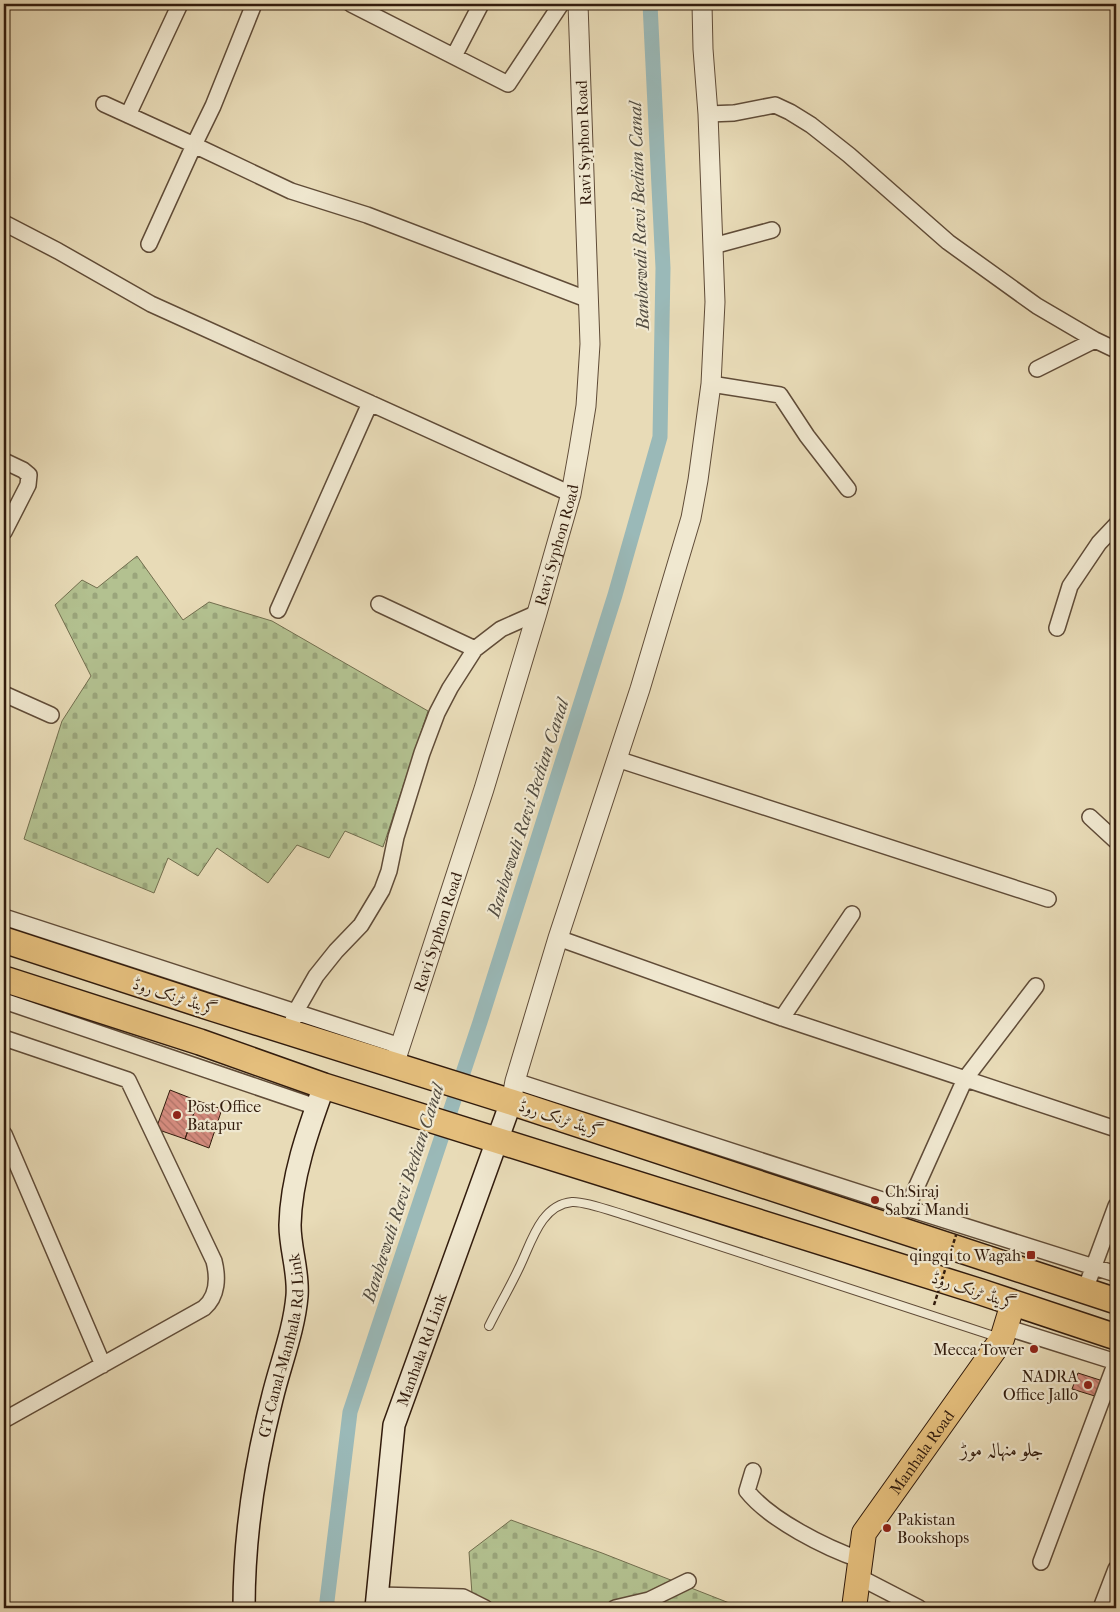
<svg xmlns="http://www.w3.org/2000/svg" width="1120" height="1612" viewBox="0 0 1120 1612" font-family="'IM FELL French Canon',Amiri,serif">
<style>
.cemetery{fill:url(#cemetery-stones);stroke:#726e4e}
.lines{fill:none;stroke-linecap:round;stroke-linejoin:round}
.canal{stroke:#9ab9b8;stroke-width:15}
.building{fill:url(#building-back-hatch);stroke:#321c0d}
.service-casing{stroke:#604c38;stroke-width:10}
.minor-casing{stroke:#604c38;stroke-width:18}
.tertiary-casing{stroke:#604c38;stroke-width:21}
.secondary-casing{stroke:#321c0d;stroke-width:24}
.primary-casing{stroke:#321c0d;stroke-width:26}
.trunk-casing{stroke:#321c0d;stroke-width:28}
.service{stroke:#f0e8d0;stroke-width:8}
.minor{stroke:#f0e8d0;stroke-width:15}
.tertiary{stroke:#f0e8d0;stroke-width:19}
.secondary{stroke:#f0e8d0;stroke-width:21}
.primary{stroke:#e4be7c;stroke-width:24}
.trunk{stroke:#e4be7c;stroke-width:25}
.path-bridge{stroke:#321c0d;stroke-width:2.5;stroke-dasharray:4 2.5;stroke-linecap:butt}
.poi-dot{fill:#8f2418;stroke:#f0e8d0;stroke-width:2}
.labels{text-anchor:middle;stroke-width:4.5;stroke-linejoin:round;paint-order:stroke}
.street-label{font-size:16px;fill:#321c0d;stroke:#f0e8d0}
.poi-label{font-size:16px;fill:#321c0d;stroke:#f0e8d0;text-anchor:start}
.water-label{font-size:18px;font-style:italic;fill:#514b40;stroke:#f0e8d0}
.quarter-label{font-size:19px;fill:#321c0d;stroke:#f0e8d0}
</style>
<defs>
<pattern id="cemetery-stones" width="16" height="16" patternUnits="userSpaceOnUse" patternTransform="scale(1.25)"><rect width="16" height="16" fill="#b3c190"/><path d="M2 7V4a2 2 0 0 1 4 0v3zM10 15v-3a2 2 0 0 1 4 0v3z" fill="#9aa57b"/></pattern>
<pattern id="building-back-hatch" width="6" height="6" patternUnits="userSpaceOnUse" patternTransform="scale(1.25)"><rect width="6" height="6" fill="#d58c7f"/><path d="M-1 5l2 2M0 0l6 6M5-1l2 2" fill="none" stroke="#ad7266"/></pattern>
</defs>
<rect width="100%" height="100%" fill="#e8dbb7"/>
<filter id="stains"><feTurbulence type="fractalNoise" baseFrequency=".004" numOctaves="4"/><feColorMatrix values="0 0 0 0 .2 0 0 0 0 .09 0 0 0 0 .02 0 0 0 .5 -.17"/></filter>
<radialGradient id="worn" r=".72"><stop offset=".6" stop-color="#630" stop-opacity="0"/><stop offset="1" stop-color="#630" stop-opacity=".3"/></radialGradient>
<!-- cemetery -->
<path class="cemetery" d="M137,556L183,620L209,602L272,621L428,711L383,847L345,831L329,858L297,845L268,883L217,848L198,876L168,858L154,893L24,839L62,721L91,676L55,605L82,580L97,588Z
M511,1520L602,1553L742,1608H473L469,1552Z"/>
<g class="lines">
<!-- canal -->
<path class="canal" d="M328,1608L327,1601L350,1412L480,1022L615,595L660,437L663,268L650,4"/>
</g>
<!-- building -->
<path class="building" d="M170,1090L198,1101L185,1139L156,1129Z
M198,1101L222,1109L209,1148L185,1139Z
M1078,1373L1103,1381L1098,1397L1072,1389Z"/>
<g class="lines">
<!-- service casing -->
<g class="service-casing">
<path id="service" d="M489,1326C499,1306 510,1287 519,1268C531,1244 540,1205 572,1202C585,1201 614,1212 628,1216L1000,1338"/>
</g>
<!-- minor casing -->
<g class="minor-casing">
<path id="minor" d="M254,4L213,106L194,145L291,191L367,215L589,300
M351,4L508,84L561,4
M454,56L481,4
M104,104L194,145L149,244
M708,114L734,113L775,105L790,112L811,125L849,155L948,242L1037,306L1095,340L1116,350
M128,115L180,4
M4,223L58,251L151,304L571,494
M713,246L772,230
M1037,369L1095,340
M711,384L780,395L807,436L848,489
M4,461L23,470L29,475L28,485L4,532
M379,604L475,649
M278,610L370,403
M1057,628L1070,586L1099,543L1116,525
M4,694L51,715
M617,759L1048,899
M1090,817L1116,841
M4,917L400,1046
M558,938L782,1018L1116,1129
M4,1001L316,1107
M782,1018L852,914
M289,1032L296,1011L316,976L336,951L361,925L382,890L389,871L396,837L422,753L437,713L450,688L475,649L501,629L537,613
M4,1038L128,1080L214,1261C218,1277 218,1296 204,1308L4,1420
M515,1081L907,1208L1116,1274
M4,1134L103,1365
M907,1208L965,1079L1036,986
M1085,1290L1116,1206
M1005,1327L1116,1362
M753,1471L747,1491C770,1520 826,1548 861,1560
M1041,1562L1116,1362
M859,1577L919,1608
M377,1595L463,1597L485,1608
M615,1608L649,1600L688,1581
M1101,1608L1116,1569"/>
</g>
<!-- tertiary casing -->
<g class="tertiary-casing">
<g id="tertiary">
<path id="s1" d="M394,1065L484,789L537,613L571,494L579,449L586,406L590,344L578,4"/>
<path d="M511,1102L515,1081L558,938L640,689L691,518L698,480L711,384L715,302L708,114L703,49L702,4"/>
</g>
</g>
<!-- secondary casing -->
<g class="secondary-casing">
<g id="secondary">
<path id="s2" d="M244,1608C244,1540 255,1465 272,1399C280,1365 294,1331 297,1296C299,1272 290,1249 290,1225C291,1178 308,1130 324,1086"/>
<path id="s3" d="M376,1608L394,1425L511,1102"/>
</g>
</g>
<!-- primary casing -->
<g class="primary-casing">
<g id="primary">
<path id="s4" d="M854,1608L864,1533L1002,1339L1013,1303"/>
</g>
</g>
<!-- trunk casing -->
<g class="trunk-casing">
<path id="trunk" d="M4,940L209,1007L511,1102L1116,1301
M4,979L200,1042L324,1086L981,1292L1116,1337"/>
</g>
<!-- service -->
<use href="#service" class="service"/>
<!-- minor -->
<use href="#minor" class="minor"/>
<!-- tertiary -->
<use href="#tertiary" class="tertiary"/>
<!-- secondary -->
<use href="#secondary" class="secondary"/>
<!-- primary -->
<use href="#primary" class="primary"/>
<!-- trunk -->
<use href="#trunk" class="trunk"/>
<!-- path-bridge -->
<path class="path-bridge" d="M934,1305L956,1235"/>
</g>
<!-- markers -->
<g class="poi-dot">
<circle cx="177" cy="1115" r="5"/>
<circle cx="875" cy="1200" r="5"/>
<rect x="1026" y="1250" width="10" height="10" rx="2.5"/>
<circle cx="1034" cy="1349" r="5"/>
<circle cx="1088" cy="1385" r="5"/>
<circle cx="887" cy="1528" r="5"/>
</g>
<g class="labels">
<!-- street labels -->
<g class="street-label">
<text transform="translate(583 143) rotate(-92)" y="6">Ravi Syphon Road</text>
<text dy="6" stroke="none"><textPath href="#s1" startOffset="545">Ravi Syphon Road</textPath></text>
<text dy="6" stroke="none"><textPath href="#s1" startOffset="140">Ravi Syphon Road</textPath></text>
<text transform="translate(175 996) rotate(18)" y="6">گرینڈ ٹرنک روڈ</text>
<text transform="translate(561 1118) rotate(18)" y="6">گرینڈ ٹرنک روڈ</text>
<text transform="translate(974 1290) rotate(18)" y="6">گرینڈ ٹرنک روڈ</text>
<text dy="6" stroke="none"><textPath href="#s2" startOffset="266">GT-Canal-Manhala Rd Link</textPath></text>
<text dy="6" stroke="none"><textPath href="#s3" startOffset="264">Manhala Rd Link</textPath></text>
<text dy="6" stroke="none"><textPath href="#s4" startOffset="175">Manhala Road</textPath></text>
</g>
<!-- poi labels -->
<g class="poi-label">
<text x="187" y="1112">Post Office<tspan x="187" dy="18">Batapur</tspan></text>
<text x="885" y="1197">Ch.Siraj<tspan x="885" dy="18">Sabzi Mandi</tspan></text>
<text x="1021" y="1261" text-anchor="end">qingqi to Wagah</text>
<text x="1024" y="1355" text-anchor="end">Mecca Tower</text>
<text x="1078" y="1382" text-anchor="end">NADRA<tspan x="1078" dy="18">Office Jallo</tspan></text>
<text x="897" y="1525">Pakistan<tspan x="897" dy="18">Bookshops</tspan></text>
</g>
<!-- water labels -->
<g class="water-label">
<text transform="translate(639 216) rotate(-92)" y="6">Banbawali Ravi Bedian Canal</text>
<text transform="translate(528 808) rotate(-72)" y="6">Banbawali Ravi Bedian Canal</text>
<text transform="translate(403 1193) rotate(-72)" y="6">Banbawali Ravi Bedian Canal</text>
</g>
<!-- quarter labels -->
<g class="quarter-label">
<text x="1002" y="1456">جلو منہالہ موڑ</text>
</g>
</g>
<!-- margin -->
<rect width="1120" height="1612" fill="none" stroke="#e8dbb7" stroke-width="20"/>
<rect x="5" y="5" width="1110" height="1602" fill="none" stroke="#321c0d" stroke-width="2.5"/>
<rect x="10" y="10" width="1100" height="1592" fill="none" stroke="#321c0d"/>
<rect width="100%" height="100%" filter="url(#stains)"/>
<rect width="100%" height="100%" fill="url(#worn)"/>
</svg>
